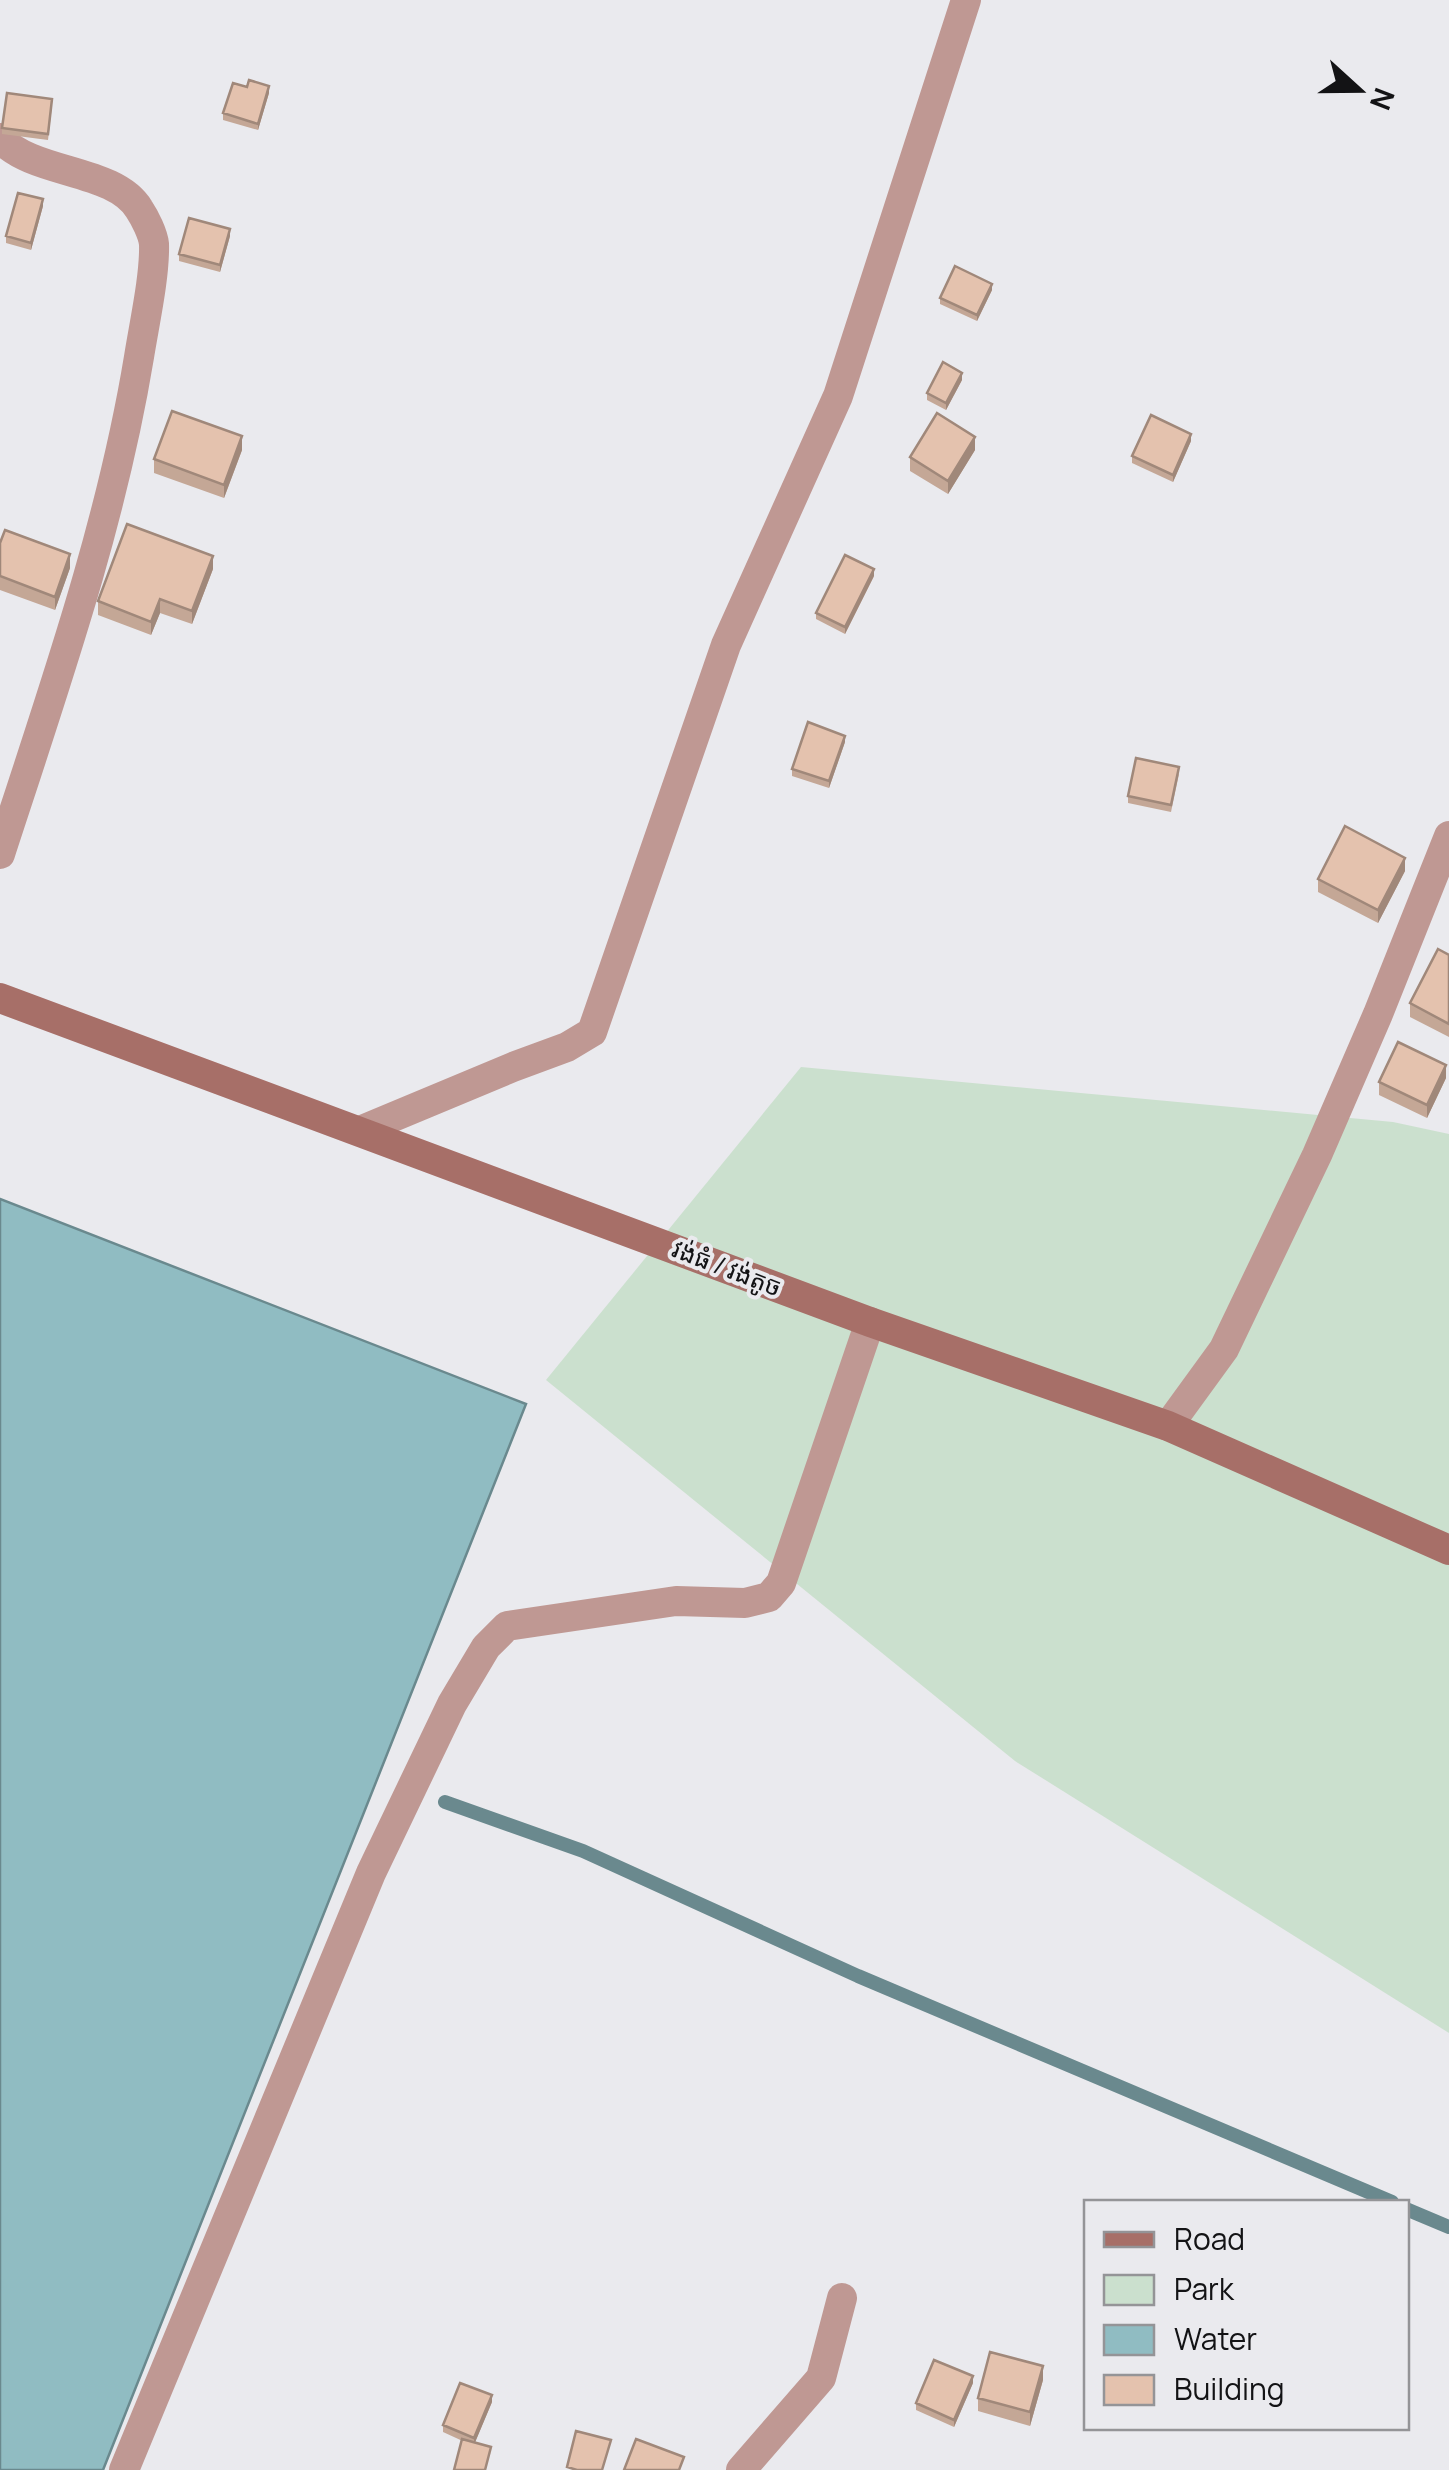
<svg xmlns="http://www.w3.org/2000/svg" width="1449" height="2470" viewBox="0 0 1449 2470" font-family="Manrope,'Noto Sans Khmer',sans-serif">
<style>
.green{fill:#cbe0ce}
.water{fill:#90bcc2;stroke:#6a898e;stroke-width:2.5}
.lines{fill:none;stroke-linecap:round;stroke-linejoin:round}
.stream{stroke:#6a898e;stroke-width:14}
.street{stroke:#bf9893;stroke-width:30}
.secondary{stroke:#a76f68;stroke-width:30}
.wall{fill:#c4a796}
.shaded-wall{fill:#a0887a}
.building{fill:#e4c2ae;stroke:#a0887a;stroke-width:2.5}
.labels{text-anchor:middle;stroke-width:8;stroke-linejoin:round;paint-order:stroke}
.street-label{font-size:25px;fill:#131315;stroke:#eaeaee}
</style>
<rect width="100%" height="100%" fill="#eaeaee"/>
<!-- green -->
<path class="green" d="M801,1067L1393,1122L1449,1134V2033L1015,1761L546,1380Z"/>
<!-- water -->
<path class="water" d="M0,1199L526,1404L103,2470H0Z"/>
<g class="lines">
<!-- stream -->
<path class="stream" d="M445,1802L583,1851L858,1976L1392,2202
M1406,2209L1449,2227"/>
<!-- street -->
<path class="street" d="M0,138C33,175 114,168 139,209C145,218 153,234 154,244C155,276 144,325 139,357C111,527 53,691 0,854
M362,1130L513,1067L567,1047L592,1032L726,645L838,396L966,0
M1168,1426L1224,1349L1317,1155L1378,1014L1449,836
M124,2470L371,1873L452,1704L486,1647L507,1626L676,1601L745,1603L769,1597L781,1583L870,1322
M741,2470L821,2378L842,2298"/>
<!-- secondary -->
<path class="secondary" d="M0,998L870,1322L1168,1426L1449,1550"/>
</g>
<!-- wall -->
<path class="wall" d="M269,93L258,130L223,120V113Z
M52,106L48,140L2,134V128Z
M43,206L31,250L6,243V236Z
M230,236L220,272L179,261V254Z
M992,290L977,321L940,304V298Z
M962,380L946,410L927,400V393Z
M1191,441L1173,482L1132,463V456Z
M242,450L224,498L154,473V459Z
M975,450L948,494L910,471V457Z
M0,543L70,568L55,610L0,590Z
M213,569L192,624L160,613L151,635L98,615V601Z
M874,576L845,634L816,619V613Z
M845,742L829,788L792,776V769Z
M1179,774L1171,812L1128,803V796Z
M1405,871L1378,923L1318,892V879Z
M1449,955V1037L1410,1017V1003Z
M1446,1078L1427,1118L1379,1095V1082Z
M1043,2380L1030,2426L978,2411V2398Z
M973,2383L954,2427L916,2410V2403Z
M492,2402L475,2442L491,2454L443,2432V2425Z"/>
<!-- shaded-wall -->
<path class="shaded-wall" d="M269,86V93L258,130V124Z
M43,199V206L31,250V243Z
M230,229V236L220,272V265Z
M992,284V290L977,321V315Z
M962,373V380L946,410V403Z
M1191,434V441L1173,482V475Z
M242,436V450L224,498V485Z
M975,437V450L948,494V481Z
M70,554V568L55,610V597Z
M213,556V569L192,624V611Z
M874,569V576L845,634V627Z
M160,599V613L151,635V622Z
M845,736V742L829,788V781Z
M1405,858V871L1378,923V910Z
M1446,1065V1078L1427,1118V1105Z
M1043,2366V2380L1030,2426V2412Z
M973,2376V2383L954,2427V2420Z
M492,2395V2402L474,2445V2438Z"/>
<!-- building -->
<path class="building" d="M249,80L269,86L258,124L223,113L233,83L247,87Z
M7,93L52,99L48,134L2,128Z
M18,193L43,199L31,243L6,236Z
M189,218L230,229L220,265L179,254Z
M955,266L992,284L977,315L940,298Z
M943,362L962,373L946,403L927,393Z
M172,411L242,436L224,485L154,459Z
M937,413L975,437L948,481L910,457Z
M1151,415L1191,434L1173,475L1132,456Z
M127,524L213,556L192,611L160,599L151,622L98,601Z
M5,530L70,554L55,597L0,576V543Z
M845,555L874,569L845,627L816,613Z
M808,722L845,736L829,781L792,769Z
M1136,758L1179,767L1171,805L1128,796Z
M1345,826L1405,858L1378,910L1318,879Z
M1438,949L1449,955V1024L1410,1003Z
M1398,1042L1446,1065L1427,1105L1379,1082Z
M990,2352L1043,2366L1030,2412L978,2398Z
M934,2360L973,2376L954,2420L916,2403Z
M460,2383L492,2395L474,2438L443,2425Z
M576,2431L611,2440L602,2470H577L567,2467Z
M462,2439L491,2447L485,2470H454Z
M636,2439L684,2457L679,2470H624Z"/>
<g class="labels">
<!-- street labels -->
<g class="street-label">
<text transform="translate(727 1268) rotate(21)" y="9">វង់ធំ / វង់តូច</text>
</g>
</g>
<!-- legend -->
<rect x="1084" y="2200" width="325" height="230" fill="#eaeaee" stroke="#949497" stroke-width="2.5"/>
<rect x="1104" y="2232" width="50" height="15" fill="#a76f68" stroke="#949497" stroke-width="2.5"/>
<text x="1174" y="2250" font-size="30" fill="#131315">Road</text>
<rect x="1104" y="2275" width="50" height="30" fill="#cbe0ce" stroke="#949497" stroke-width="2.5"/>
<text x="1174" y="2300" font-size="30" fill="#131315">Park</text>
<rect x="1104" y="2325" width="50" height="30" fill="#90bcc2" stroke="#949497" stroke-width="2.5"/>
<text x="1174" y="2350" font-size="30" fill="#131315">Water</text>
<rect x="1104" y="2375" width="50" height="30" fill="#e4c2ae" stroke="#949497" stroke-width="2.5"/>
<text x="1174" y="2400" font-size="30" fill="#131315">Building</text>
<!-- north arrow -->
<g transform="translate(1359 90) rotate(111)" stroke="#eaeaee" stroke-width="8" paint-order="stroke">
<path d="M0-8L18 38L0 25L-18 38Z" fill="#131315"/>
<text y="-15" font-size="28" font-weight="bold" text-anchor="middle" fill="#131315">N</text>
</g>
</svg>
